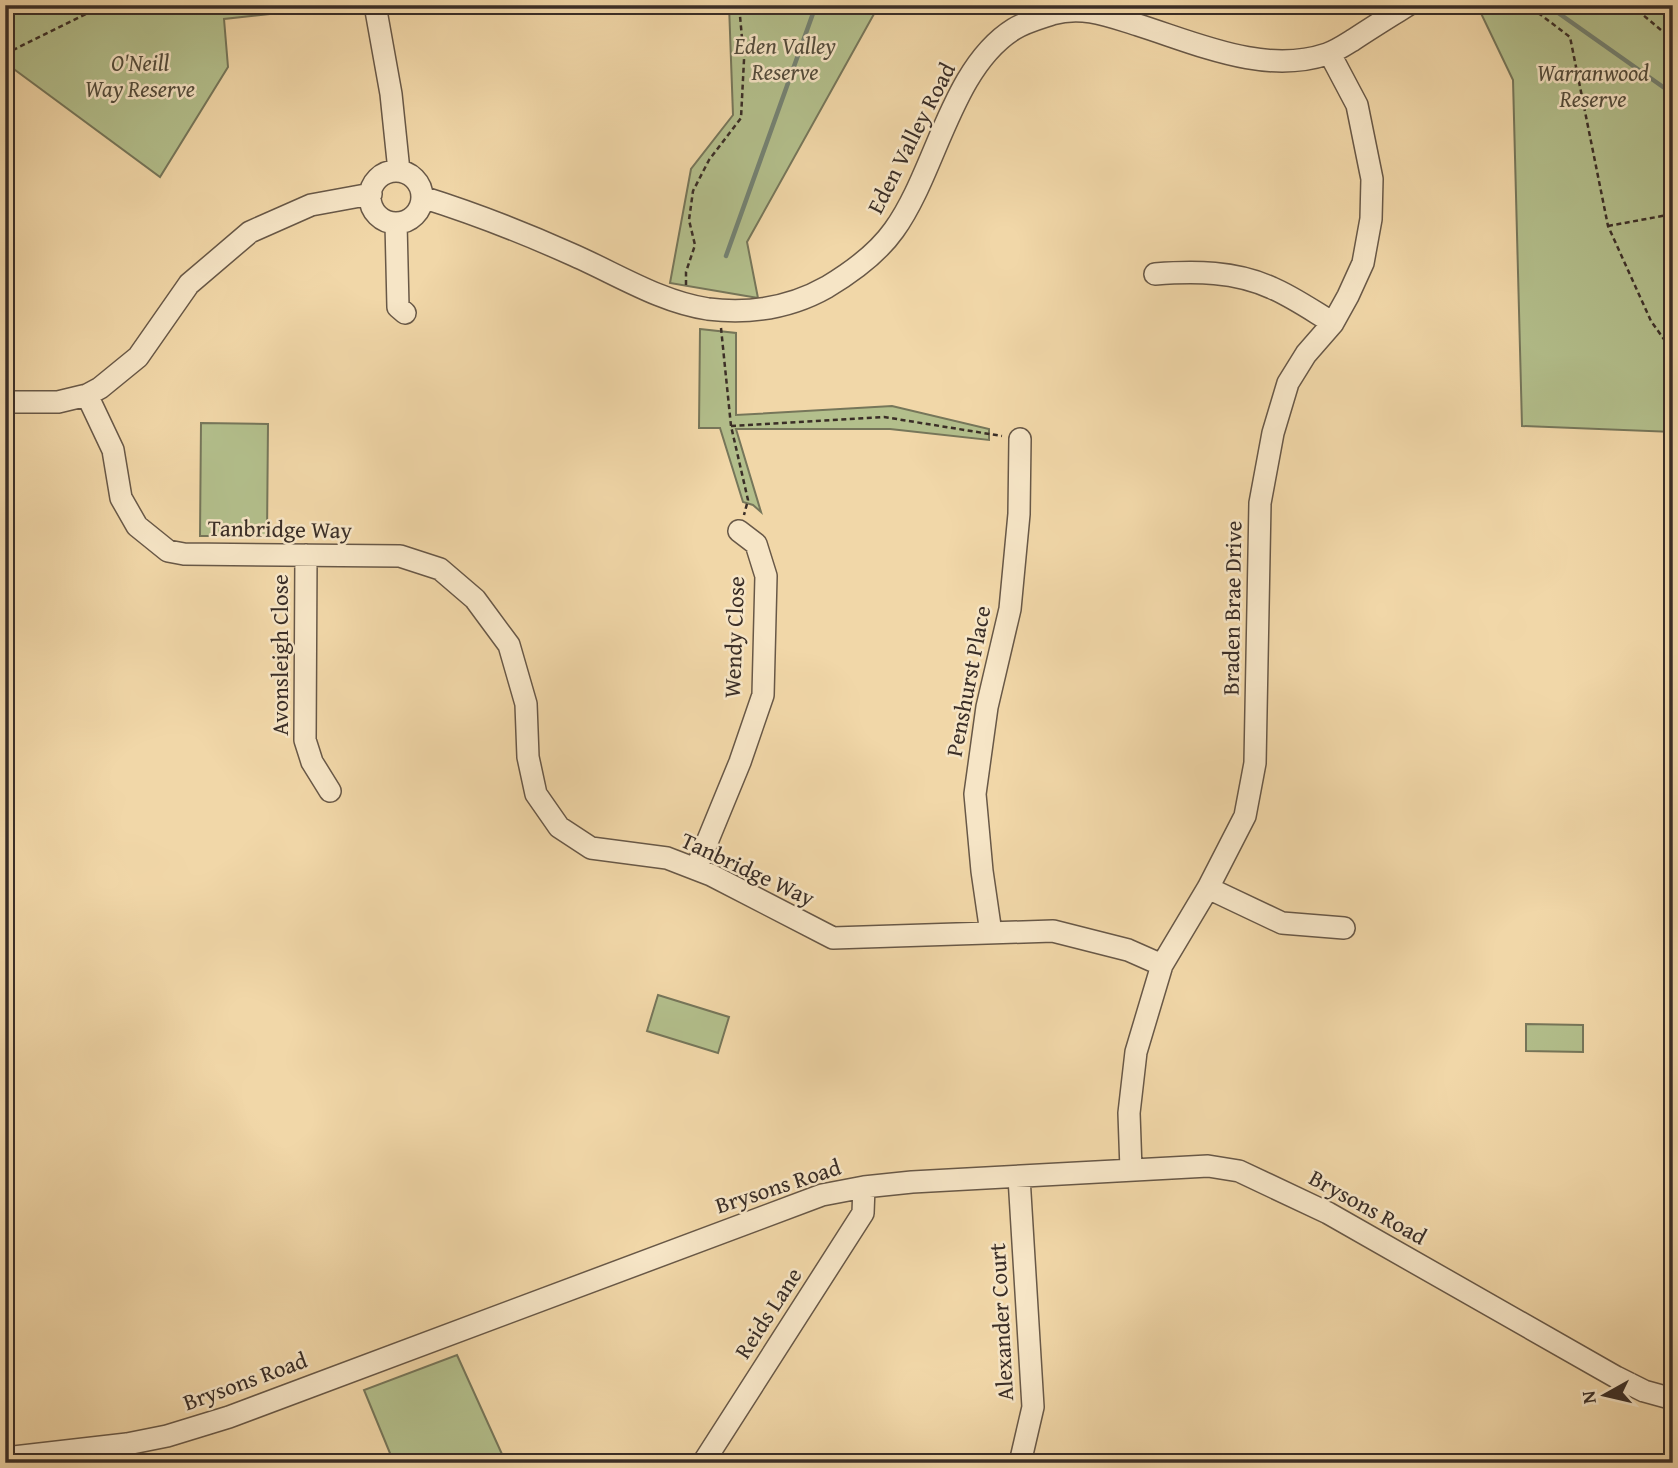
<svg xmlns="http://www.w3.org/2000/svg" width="1678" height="1468" viewBox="0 0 1678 1468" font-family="'Gentium Book Plus',serif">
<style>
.green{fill:#b3bf8c;stroke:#76765a;stroke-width:2}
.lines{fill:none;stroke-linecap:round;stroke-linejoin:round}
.stream{stroke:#748273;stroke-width:4.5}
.minor-casing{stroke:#685847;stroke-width:24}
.path{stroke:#3a2e27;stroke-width:2.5;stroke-dasharray:5 3.5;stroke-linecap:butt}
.minor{stroke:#f6e5c6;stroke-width:21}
.labels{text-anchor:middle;stroke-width:5;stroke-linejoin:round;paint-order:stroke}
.park-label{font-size:23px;font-style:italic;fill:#524b3b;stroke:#f6e5c6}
.street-label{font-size:23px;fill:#3a2e27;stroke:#f6e5c6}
</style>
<rect width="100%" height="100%" fill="#f1d7a8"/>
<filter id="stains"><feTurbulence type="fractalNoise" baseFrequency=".00286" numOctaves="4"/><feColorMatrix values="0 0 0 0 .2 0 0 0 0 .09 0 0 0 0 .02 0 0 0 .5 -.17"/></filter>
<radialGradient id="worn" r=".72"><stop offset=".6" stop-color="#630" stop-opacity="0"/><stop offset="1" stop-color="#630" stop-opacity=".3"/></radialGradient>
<!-- green -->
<path class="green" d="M8,5H352L224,19L228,67L160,177L7,64Z
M729,5H879L747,242L758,298L670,283L691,169L733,115Z
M1477,5H1673V432L1522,426L1513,80Z
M700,329L736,333V415L892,406L989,429V440L890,429H736L761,512L753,505L743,502L720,428H699Z
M201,423L268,424L267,536H200Z
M658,995L729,1017L718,1053L647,1031Z
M1526,1024L1583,1025V1052L1526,1051Z
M457,1355L506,1463H394L364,1390Z"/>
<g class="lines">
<!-- stream -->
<path class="stream" d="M1547,5L1673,94
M726,256L816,5"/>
<!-- minor casing -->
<g class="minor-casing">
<path id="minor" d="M375,5L391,94L399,171
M370 197a26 26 0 1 1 52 0a26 26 0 1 1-52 0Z
M422,197C473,213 522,232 571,254C615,273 660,302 708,309C750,314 790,308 827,287C852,272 877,254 894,230C936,172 951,68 1014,29C1025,22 1040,18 1052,14C1083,5 1109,16 1138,25C1198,44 1265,75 1327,54C1336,51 1345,45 1353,40C1371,28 1389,17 1408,5
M396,223L398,307L405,313
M1155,274C1195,271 1235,271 1272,288C1293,297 1313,311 1333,323
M87,395L113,450L121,498L137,526L168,551L184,554L400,556L440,569L475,599L509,645L526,704L528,757L536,794L559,827L591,848L667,858L711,875L833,938L1053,931L1128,950L1162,965
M5,402H58L87,395L100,388L138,357L189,284L250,232L311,205L371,194
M306,555L305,740L312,762L330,791
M696,869L740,762L763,695L766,576L756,544L739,531
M1208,888L1282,923L1344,928
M991,933L982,871L975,794L987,707L1010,609L1019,514L1020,439
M1131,1170L1129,1113L1136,1052L1162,965L1208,888L1245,816L1255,763L1260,503L1273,433L1288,383L1306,354L1333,323L1348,296L1363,263L1371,219L1372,179L1357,105L1330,54
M1019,1177L1033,1407L1020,1463
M5,1458L127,1444L167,1436L229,1417L822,1195L864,1187L912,1182L1208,1166L1239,1171L1328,1213L1616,1377L1644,1391L1673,1399
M703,1463L863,1213L864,1187"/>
</g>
<!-- path -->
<path class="path" d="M1523,5L1541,15L1570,37L1608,226L1651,321L1673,352
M1631,5L1673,40
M5,54L104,5
M1608,226L1673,214
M686,285V272L695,245L689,220L693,191L709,160L741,118L744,60L739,5
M721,328L731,426L748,500L744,515
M731,426L884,417L1002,436"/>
<!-- minor -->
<use href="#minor" class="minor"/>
</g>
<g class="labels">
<!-- park labels -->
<g class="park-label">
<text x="785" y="54">Eden Valley<tspan x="785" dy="26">Reserve</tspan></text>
<text x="140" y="71">O'Neill<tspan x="140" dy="26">Way Reserve</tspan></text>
<text x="1593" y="81">Warranwood<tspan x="1593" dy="26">Reserve</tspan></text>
</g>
<!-- street labels -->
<g class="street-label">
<text transform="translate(911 138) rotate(-63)" y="8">Eden Valley Road</text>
<text transform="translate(280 529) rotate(1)" y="8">Tanbridge Way</text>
<text transform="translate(1232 608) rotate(-89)" y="8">Braden Brae Drive</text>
<text transform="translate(734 637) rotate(-88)" y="8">Wendy Close</text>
<text transform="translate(280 655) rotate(-90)" y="8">Avonsleigh Close</text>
<text transform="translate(968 681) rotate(-79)" y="8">Penshurst Place</text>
<text transform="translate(748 869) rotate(25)" y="8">Tanbridge Way</text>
<text transform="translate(778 1186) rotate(-18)" y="8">Brysons Road</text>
<text transform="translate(1368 1207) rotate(29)" y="8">Brysons Road</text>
<text transform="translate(768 1313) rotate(-57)" y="8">Reids Lane</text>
<text transform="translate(1001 1322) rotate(-93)" y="8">Alexander Court</text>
<text transform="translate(245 1381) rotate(-20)" y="8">Brysons Road</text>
</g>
</g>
<!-- margin -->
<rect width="1678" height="1468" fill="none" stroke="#f1d7a8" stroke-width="28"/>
<rect x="7" y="7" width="1664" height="1454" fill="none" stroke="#3a2e27" stroke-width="3.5"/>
<rect x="14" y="14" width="1650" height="1440" fill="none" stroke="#3a2e27" stroke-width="2"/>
<!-- north arrow -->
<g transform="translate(1605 1395) rotate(262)" stroke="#f6e5c6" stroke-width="5" paint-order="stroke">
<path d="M0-5L12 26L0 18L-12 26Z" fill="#3a2e27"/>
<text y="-10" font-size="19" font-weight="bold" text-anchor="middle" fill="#3a2e27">N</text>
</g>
<rect width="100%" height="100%" filter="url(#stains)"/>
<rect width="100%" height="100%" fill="url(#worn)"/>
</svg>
